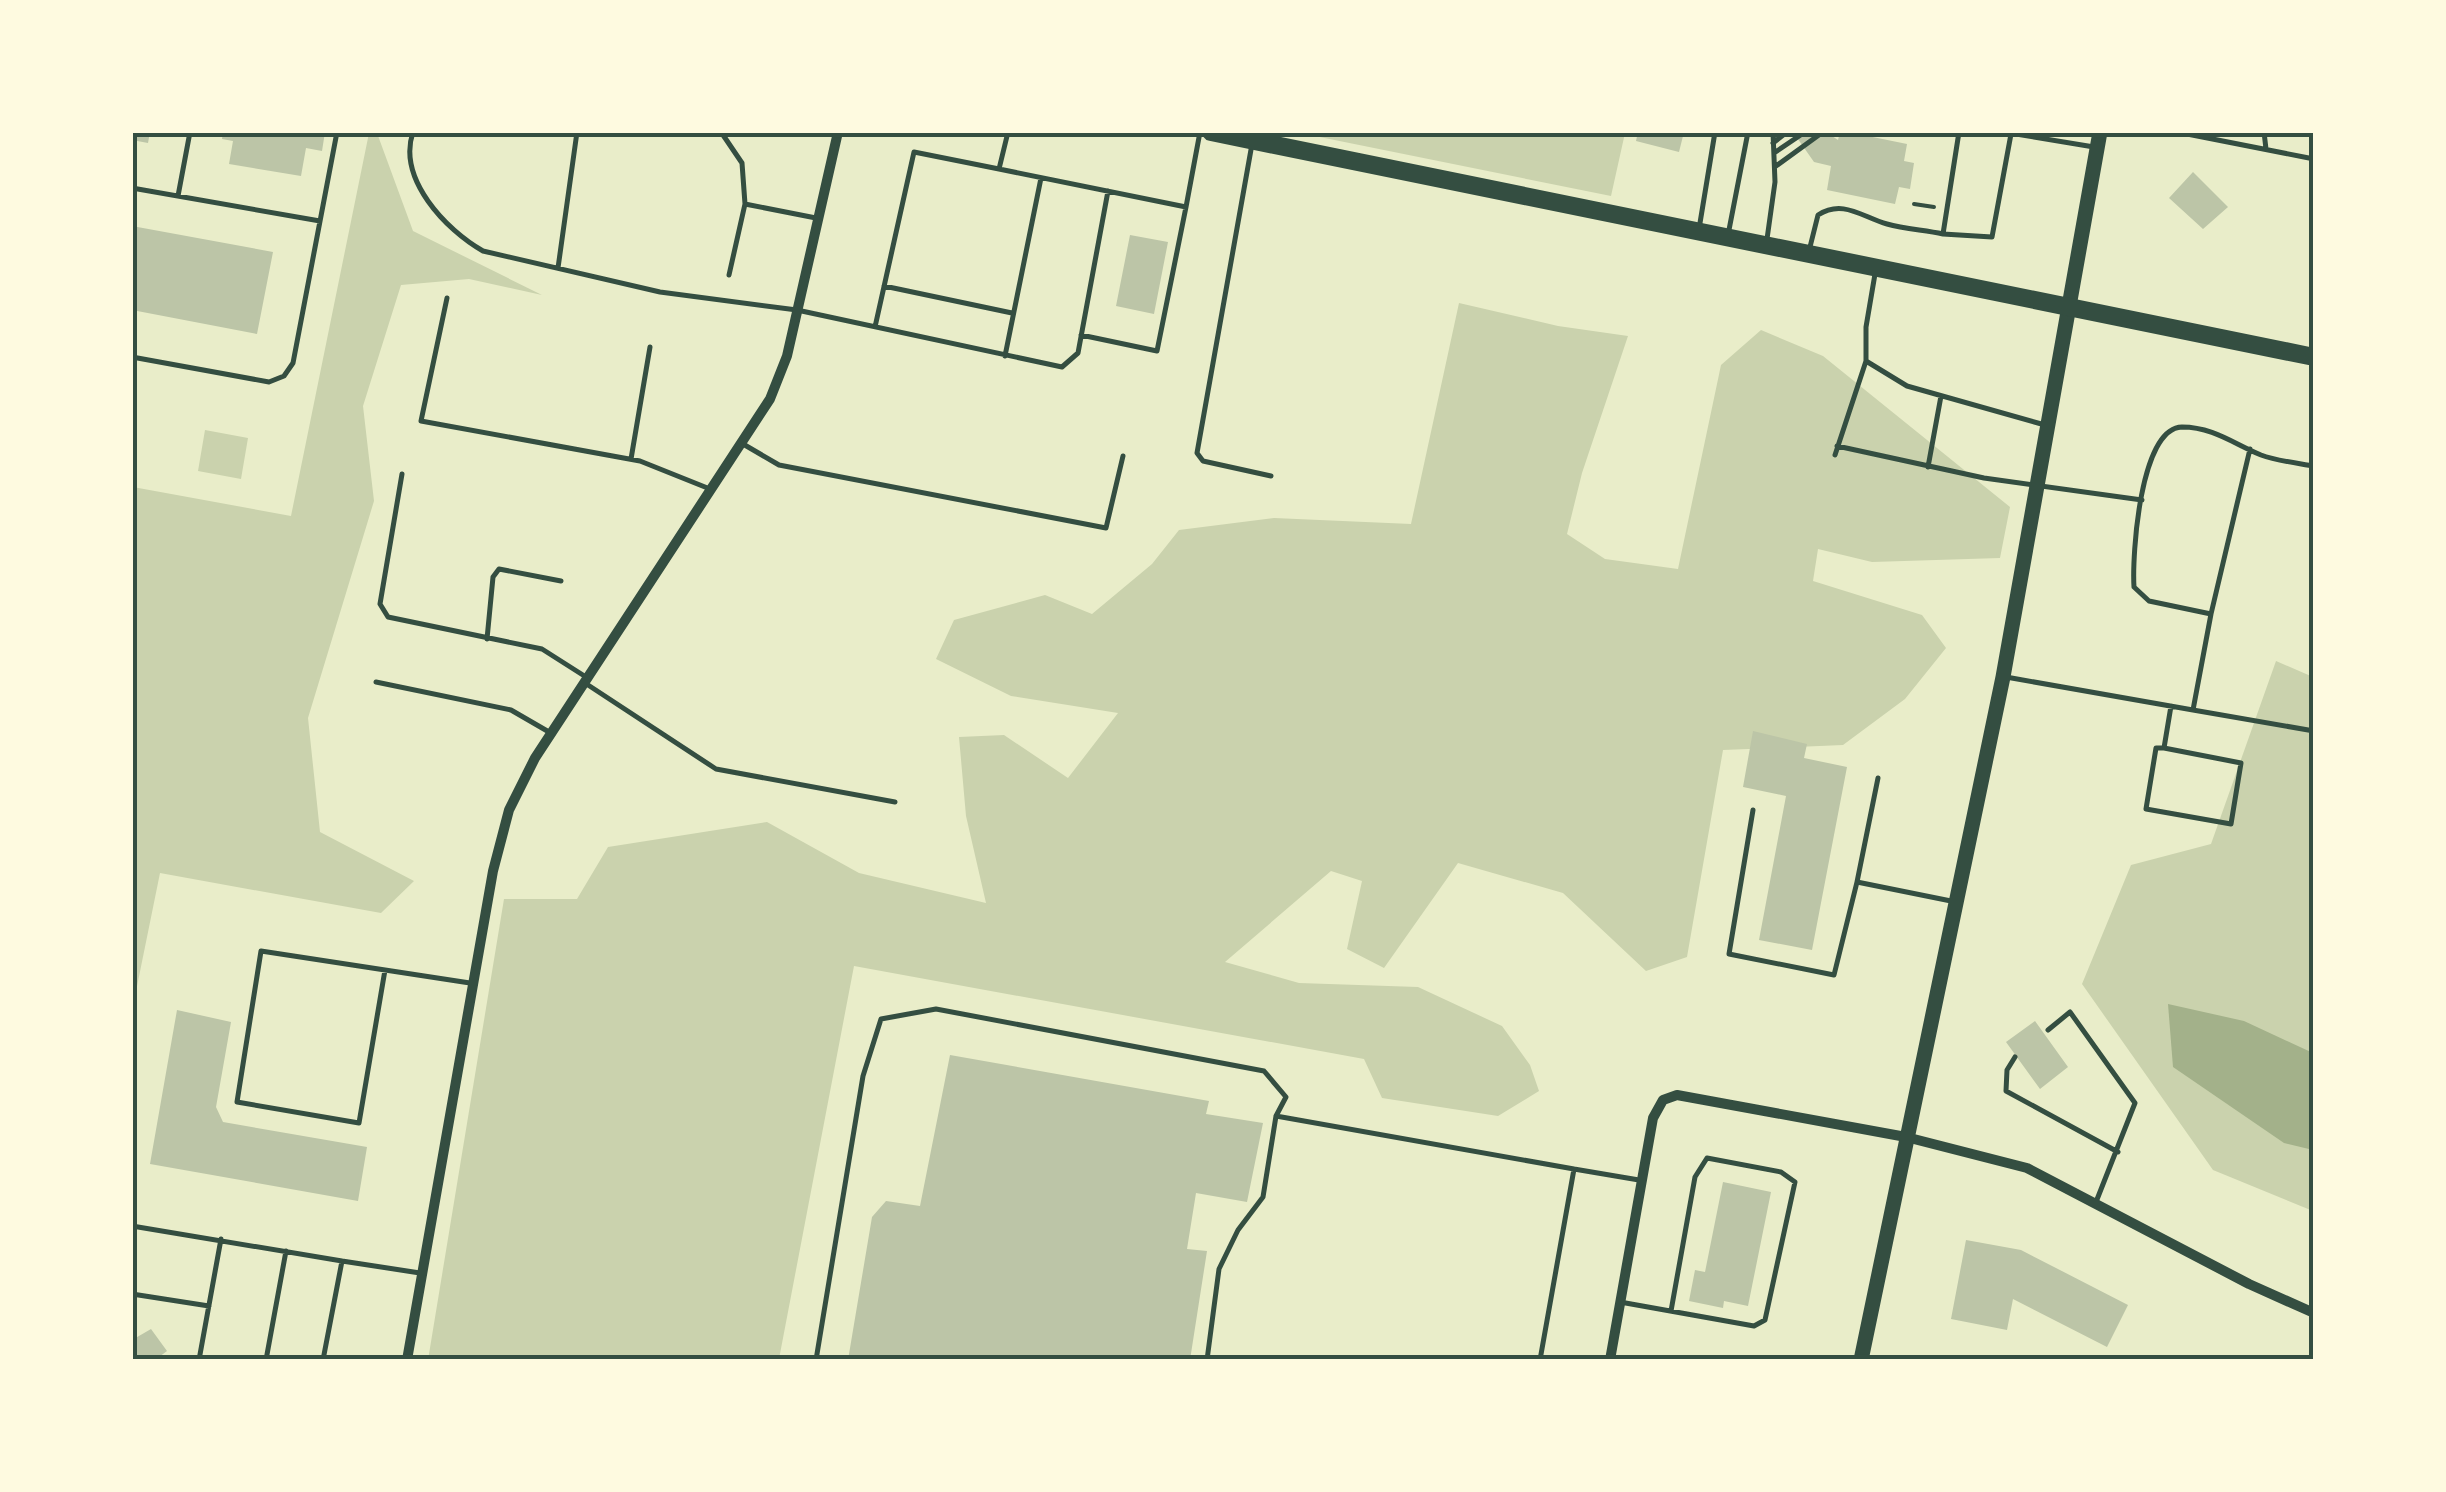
<svg xmlns="http://www.w3.org/2000/svg" width="2446" height="1492" viewBox="0 0 2446 1492" font-family="'Alegreya Sans',sans-serif">
<style>
.green{fill:#cad2ad}
.water{fill:#a3b18a}
.building{fill:#bcc5a7}
.lines{fill:none;stroke-linecap:round;stroke-linejoin:round}
.path{stroke:#344e41;stroke-width:4}
.service{stroke:#344e41;stroke-width:5}
.minor{stroke:#344e41;stroke-width:10}
.secondary{stroke:#344e41;stroke-width:15}
.primary{stroke:#344e41;stroke-width:18}
.neatline{fill:none;stroke:#344e41;stroke-width:4}
</style>
<rect width="100%" height="100%" fill="#e9edc9"/>
<!-- green -->
<path class="green" d="M1295,132H1625V133L1611,196Z
M369,133H377L413,231L542,295L469,279L401,285L363,406L374,501L308,718L320,832L414,881L381,913L160,873L133,1006V487L291,516Z
M1459,303L1558,326L1628,336L1582,473L1567,534L1605,559L1678,569L1721,365L1761,330L1823,356L2010,507L2000,558L1872,562L1818,549L1813,581L1922,615L1946,648L1905,699L1843,745L1723,750L1687,957L1646,971L1563,893L1458,863L1384,968L1347,949L1362,881L1331,871L1225,962L1299,983L1418,987L1502,1026L1530,1065L1539,1091L1498,1116L1382,1098L1364,1059L854,966L779,1359L428,1360L504,899H577L608,847L767,822L859,873L986,903L966,816L959,737L1004,735L1068,778L1118,713L1011,696L936,659L954,620L1045,595L1092,614L1152,564L1179,530L1274,518L1411,524Z
M205,430L248,438L241,479L198,471Z
M2276,661L2313,677V1211L2213,1170L2082,984L2131,865L2211,844Z"/>
<!-- water -->
<path class="water" d="M2168,1004L2244,1021L2313,1053V1150L2284,1143L2173,1067Z"/>
<!-- building -->
<path class="building" d="M132,132H150L148,143L132,140Z
M223,132H325L322,151L306,148L301,176L229,164L233,141L222,139Z
M1638,132H1684L1679,152L1636,141Z
M1793,132H1826L1838,140L1840,132H1848L1907,144L1904,161L1914,163L1910,189L1899,187L1895,204L1827,190L1831,166L1814,162Z
M2193,172L2228,207L2203,229L2169,198Z
M132,226L273,252L257,334L132,310Z
M1130,235L1168,242L1154,314L1116,306Z
M1753,731L1807,744L1804,758L1847,767L1812,950L1759,940L1786,796L1743,787Z
M177,1010L231,1022L216,1107L223,1122L367,1147L358,1201L150,1164Z
M2035,1021L2068,1067L2040,1089L2006,1042Z
M950,1055L1209,1101L1206,1114L1263,1123L1247,1202L1196,1193L1187,1249L1207,1251L1190,1360H848L872,1217L886,1201L920,1206Z
M1723,1182L1771,1192L1748,1306L1724,1301L1723,1308L1689,1301L1695,1270L1705,1272Z
M1966,1240L2021,1250L2128,1305L2107,1347L2013,1299L2007,1330L1951,1319Z
M151,1329L167,1351L155,1360H132V1340Z"/>
<g class="lines">
<!-- path -->
<path class="path" d="M1914,204L1934,207"/>
<!-- service -->
<path class="service" d="M413,132C397,179 446,230 483,251L660,292L797,310L1062,367L1078,353L1108,191
M721,132L742,163L745,204L816,218
M1008,132L999,169L1186,207L1200,132
M1959,132L1943,234L1992,237L2011,134
M2004,132L2094,147
M2177,132L2314,159
M2264,132L2266,149
M1773,143L1787,132
M1252,144L1197,453L1203,461L1271,476
M1774,153L1805,132
M1776,166L1823,132
M132,188L320,221
M178,196L190,132
M1699,229L1715,132
M1728,235L1748,132
M1767,239L1775,182L1773,132
M1809,251L1818,215C1843,199 1862,217 1887,224C1905,229 1924,230 1943,234
M558,268L577,132
M1875,274L1866,327V361L1907,386L2045,425
M729,275L745,204
M884,286L1012,313
M447,298L421,421L640,461L710,489
M875,327L914,152L999,169
M1081,335L1157,351L1186,207
M1005,356L1041,178
M132,357L269,382L284,376L293,363L337,132
M743,444L779,465L1106,528L1123,456
M1837,446L1984,478L2142,500
M1835,455L1866,361
M631,459L650,347
M1928,467L1941,396
M402,474L380,604L388,617L542,649L586,677
M2211,614L2250,449
M487,639L493,577L499,569L561,581
M2006,677L2193,710L2211,614L2149,601L2134,587C2132,555 2140,428 2182,427C2213,427 2234,444 2261,455C2277,461 2297,463 2314,466
M376,682L511,710L549,732
M585,683L716,769L895,802
M2193,710L2314,731
M2164,748L2241,763L2231,824L2146,809L2156,748H2164L2171,706
M1753,810L1729,954L1834,975L1857,882L1951,901
M1857,882L1878,778
M385,970L359,1123L237,1102L261,951L470,983
M2048,1030L2070,1012L2135,1103L2096,1202
M2015,1057L2007,1070L2006,1091L2118,1152
M132,1226L342,1261
M132,1294L209,1306
M1620,1302L1754,1326L1765,1320L1795,1182L1781,1172L1707,1158L1695,1177L1671,1311
M199,1360L221,1239
M266,1360L286,1251
M323,1360L342,1261L420,1273
M816,1360L863,1076L881,1019L936,1009L1264,1071L1286,1097L1276,1116
M1207,1360L1219,1269L1238,1230L1263,1197L1276,1116L1574,1169
M1540,1360L1574,1169L1639,1180"/>
<!-- minor -->
<path class="minor" d="M407,1360L493,871L509,810L535,758L770,399L787,356L838,132
M1610,1360L1653,1118L1663,1100L1677,1095L1906,1137L2027,1168L2249,1284L2314,1313"/>
<!-- secondary -->
<path class="secondary" d="M1861,1360L2003,677L2100,132"/>
<!-- primary -->
<path class="primary" d="M1211,132L2314,357"/>
</g>
<!-- border -->
<rect width="2446" height="1492" fill="none" stroke="#fefae0" stroke-width="270"/>
<rect x="135" y="135" width="2176" height="1222" class="neatline"/>
</svg>
